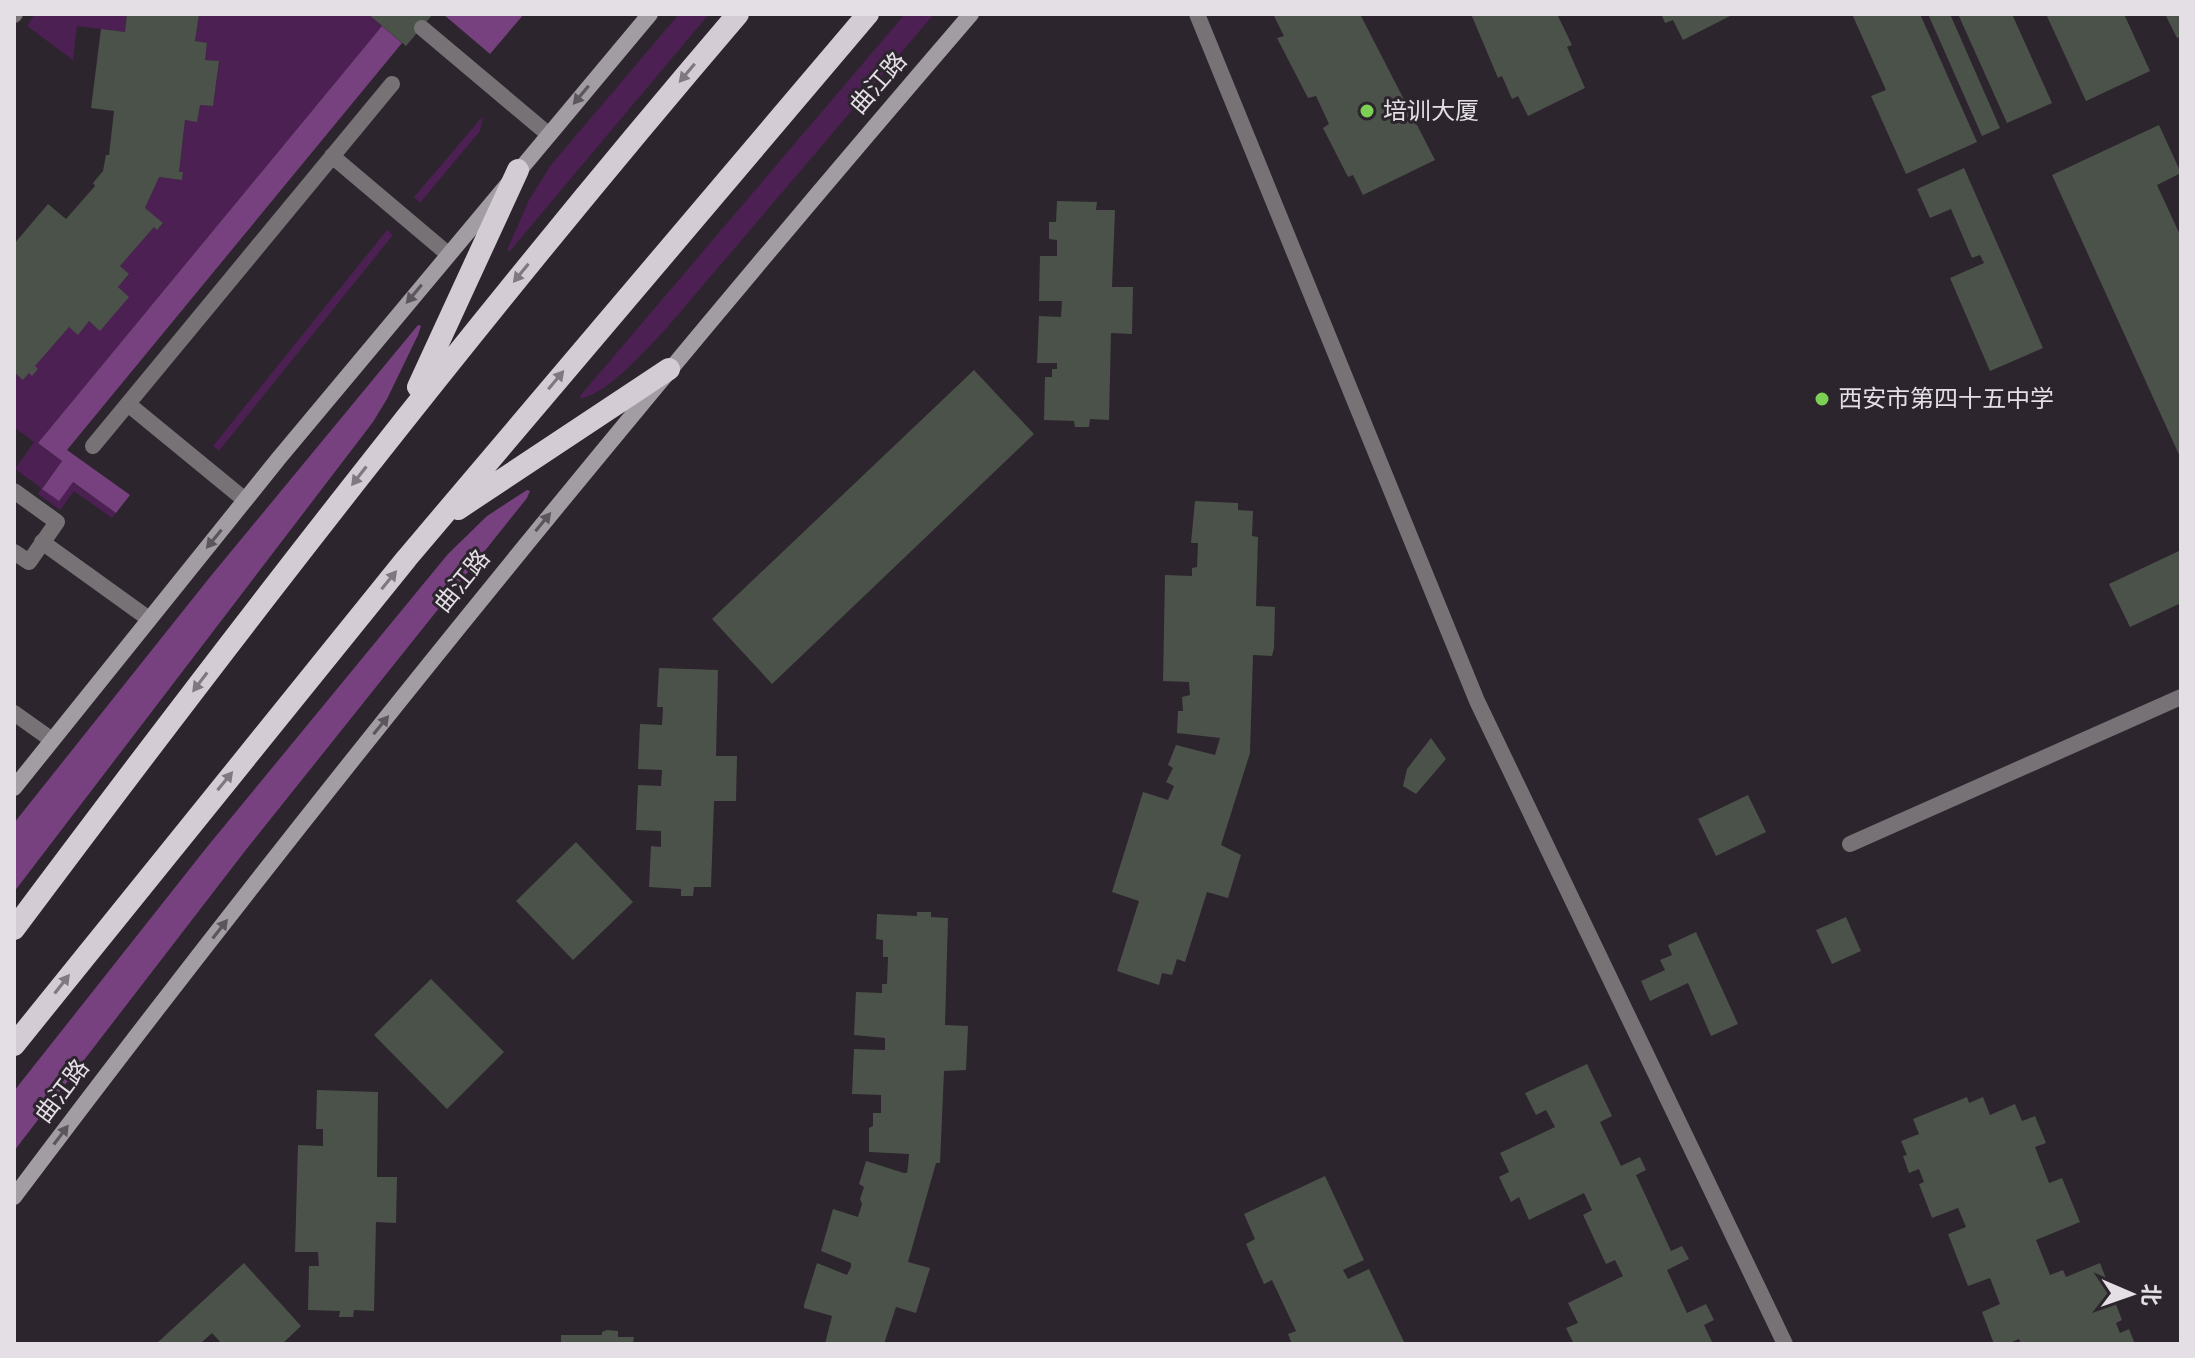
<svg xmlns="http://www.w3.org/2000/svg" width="2195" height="1358" viewBox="0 0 2195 1358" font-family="Rubik,'Noto Sans SC',sans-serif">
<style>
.green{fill:#4d2054}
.forest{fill:#77417f}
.building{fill:#4b5249}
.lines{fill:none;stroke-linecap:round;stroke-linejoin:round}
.service{stroke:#767276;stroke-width:16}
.minor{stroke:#767276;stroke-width:16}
.secondary{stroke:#a29ca3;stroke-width:16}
.trunk{stroke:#d4ccd4;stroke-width:22}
.oneway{fill:#807880}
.oneway2{fill:#5b555c}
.poi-dot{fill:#7cd155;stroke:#2c252d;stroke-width:3}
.labels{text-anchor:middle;stroke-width:6;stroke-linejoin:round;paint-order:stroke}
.street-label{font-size:24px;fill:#e3dfe4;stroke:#2c252d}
.poi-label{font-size:24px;fill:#e3dfe4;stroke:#2c252d;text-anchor:start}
</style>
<rect width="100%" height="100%" fill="#2c252d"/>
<!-- green -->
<path class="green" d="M35,14H127L125,32L77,26L73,60L27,26Z
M199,14H368L382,26L38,443L62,461L42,488L72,482L116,513L112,518L74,491L60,510L38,494L41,488L15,469L34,442L14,427V372L23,379L69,327L78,334L89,321L100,330L128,297L118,287L129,275L120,266L154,227L158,229L163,224L145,208L159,177L182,180L183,173L179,172L185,120L197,121L200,105L213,106L219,62L205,60L207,43L195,41Z
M679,14H709L510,251L507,250L529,200L551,165Z
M905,14H934L665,330C641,354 613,389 581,399L580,396Z
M483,116L480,131L420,203L414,197Z
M387,230L393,235L219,451L213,446Z"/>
<!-- forest -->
<path class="forest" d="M443,14H524L490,54Z
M382,26L402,43L67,450L130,495L116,513L73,482L59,501L42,489L62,461L38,443Z
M418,325L421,326L418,335L387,399L373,422L14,892V823L210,577Z
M527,490L530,491L527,498L245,851L14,1151V1091L207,847L448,554L487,516Z"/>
<!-- building -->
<path class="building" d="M127,14H199L195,41L207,43L205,60L219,61L213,106L200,105L197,122L185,120L179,172H183L182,180L159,177L145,208L163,223L157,230L154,227L120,266L129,274L118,287L129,297L100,331L89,321L78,335L69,327L35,366L38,369L32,376L29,373L23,380L14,372V244L48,204L66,219L95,186L93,183L103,171L106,155H109L114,111L91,108L101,29L125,32Z
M368,14H433L406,46Z
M1273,14H1360L1435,160L1363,195L1353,175L1348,177L1323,128L1329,124L1316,96L1308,98L1277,38L1284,36Z
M1471,14H1557L1572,45L1567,47L1585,88L1528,116L1518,96L1512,99L1502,76L1498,78Z
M1661,14H1734L1683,40L1673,20L1665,23Z
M1852,14H1920L1977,142L1906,174L1871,96L1886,90Z
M1928,14H1950L2000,128L1982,136Z
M1958,14H2012L2052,103L2007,123Z
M2046,14H2124L2150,71L2086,101Z
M2165,14H2181V37L2177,38Z
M2159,125L2181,173L2157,185L2181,237V459L2052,175Z
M1964,168L2043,348L1990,371L1950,278L1984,263L1980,255L1972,258L1951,209L1930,218L1917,189Z
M1057,201L1097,202L1096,210H1115L1112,287H1133L1132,334L1111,333L1109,420L1090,419L1089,427H1075L1074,421L1044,420L1045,377H1052V369H1057V363H1037L1039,316L1061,317L1062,301H1039L1040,256H1057V240L1049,239V222H1056Z
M974,370L1034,434L772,684L712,619Z
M1195,501L1238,503V510L1253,511L1252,536L1258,537L1256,606L1275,607L1274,648L1272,656L1253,655L1250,753L1221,845L1241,855L1228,898L1207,892L1185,962L1177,959L1172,975L1162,973L1159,985L1117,971L1139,901L1112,892L1143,792L1168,800L1174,786L1166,782L1173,768L1168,765L1176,745L1215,755L1220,738L1177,733L1178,711H1183L1182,697L1190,695L1189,682L1163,681L1165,575L1192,576V568L1197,567L1198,543H1191Z
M2181,550V603L2130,627L2109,584Z
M659,668L718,670L716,756H737L736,801H714L711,887H694L693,896H681V889L649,887L651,846L661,847V831L636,830L638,785L661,786L662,770L638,769L640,724L662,725L663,707H657Z
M1431,738L1446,759L1416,794L1403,786L1407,769Z
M1748,795L1766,832L1716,856L1698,819Z
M576,842L633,902L573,960L516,901Z
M917,912H931V917L948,918L945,1025L968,1026L966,1070L944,1071L940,1163H936L908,1262L930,1268L916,1313L896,1307L884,1344H825L832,1316L804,1308V1305L817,1263L847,1275L851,1267V1263L821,1251L833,1209L858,1217L862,1204L860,1199L864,1187L859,1184L866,1161L904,1173H907L908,1166L909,1154L869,1152V1128L873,1126V1113H881V1095L852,1094L854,1049L885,1050V1038L854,1035L856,992L882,993V984H887L888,957H883V940L876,939L877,914L917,916Z
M1846,917L1861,951L1832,964L1816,930Z
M1696,932L1738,1024L1711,1036L1688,983L1650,1001L1641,981L1665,970L1660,960L1672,955L1668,945Z
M431,979L504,1052L447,1109L374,1035Z
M1587,1064L1612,1116L1600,1122L1621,1166L1640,1157L1646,1170L1636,1175L1671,1251L1682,1246L1689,1259L1667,1270L1687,1313L1706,1304L1714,1320L1704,1325L1713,1344H1574L1566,1328L1578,1323L1568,1303L1623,1276L1615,1260L1606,1264L1583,1215L1592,1210L1584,1193L1529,1220L1519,1197L1511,1202L1499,1177L1509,1172L1500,1153L1555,1127L1546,1110L1536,1115L1525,1093Z
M317,1090L378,1092L377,1177H397L396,1223L376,1222L374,1311L354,1310L353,1317H339L340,1311L308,1310L309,1266H319L318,1252H295L298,1145L323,1146V1129H316Z
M1967,1097L1969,1103L1983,1097L1990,1115L2015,1104L2022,1121L2035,1116L2046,1143L2035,1147L2049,1183L2062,1178L2080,1222L2036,1240L2050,1275L2063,1270L2066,1277L2100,1263L2122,1320L2116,1323L2120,1333L2129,1329L2135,1344H2021L2019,1339L2007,1344H1994L1982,1312L2000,1304L1990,1278L1968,1286L1948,1234L1966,1227L1958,1208L1932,1218L1919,1184L1924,1182L1919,1169L1909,1173L1903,1156L1907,1155L1901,1141L1919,1134L1913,1119Z
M1325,1176L1364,1260L1343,1270L1348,1279L1369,1269L1405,1344H1292L1288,1334L1296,1331L1272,1280L1264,1284L1246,1244L1255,1239L1244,1214Z
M244,1263L301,1326L282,1344H222L212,1333L200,1344H156Z
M607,1330L618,1331V1337H634L633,1344H561V1335H602V1332Z"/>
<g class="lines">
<!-- service -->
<path class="service" d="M422,28L548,134
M332,156L448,254
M128,404L245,500
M93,446L392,84
M14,491L57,522L29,562L14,552
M14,713L52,740"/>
<!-- minor -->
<path class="minor" d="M1197,14L1477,701L1785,1344
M14,15L15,14
M42,542L149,619
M1850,844L2181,697"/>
<!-- secondary -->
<path class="secondary" d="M14,788L279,458L650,14
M14,1197C319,791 640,399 971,14"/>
<!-- trunk -->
<path class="trunk" d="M418,387L518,170
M458,509L669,369
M14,929C247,617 485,310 738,14
M14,1045L407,558L868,14"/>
</g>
<!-- one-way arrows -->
<defs><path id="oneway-solid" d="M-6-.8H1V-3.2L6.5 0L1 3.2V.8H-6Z" transform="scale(2)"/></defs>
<g class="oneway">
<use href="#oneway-solid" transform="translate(687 73) rotate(130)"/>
<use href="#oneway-solid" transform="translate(521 273) rotate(129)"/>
<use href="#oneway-solid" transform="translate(556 380) rotate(-50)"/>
<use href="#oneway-solid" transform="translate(359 476) rotate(128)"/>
<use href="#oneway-solid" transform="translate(389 580) rotate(-51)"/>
<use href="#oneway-solid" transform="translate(200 682) rotate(127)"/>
<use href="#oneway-solid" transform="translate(225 781) rotate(-51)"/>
<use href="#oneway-solid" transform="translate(62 984) rotate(-52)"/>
</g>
<g class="oneway2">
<use href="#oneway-solid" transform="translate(581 95) rotate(130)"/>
<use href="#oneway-solid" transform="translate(414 294) rotate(130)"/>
<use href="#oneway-solid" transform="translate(543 522) rotate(-51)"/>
<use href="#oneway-solid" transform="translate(214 539) rotate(129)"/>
<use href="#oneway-solid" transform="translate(381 725) rotate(-51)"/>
<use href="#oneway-solid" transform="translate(220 929) rotate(-52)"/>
<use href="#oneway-solid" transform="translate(61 1135) rotate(-53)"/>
</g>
<!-- markers -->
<g class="poi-dot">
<circle cx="1367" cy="111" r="8"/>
<circle cx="1822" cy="399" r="8"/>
</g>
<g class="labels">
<!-- street labels -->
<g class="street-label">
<text transform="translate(878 83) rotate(-49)" y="8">曲江路</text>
<text transform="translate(462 581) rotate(-51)" y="8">曲江路</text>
<text transform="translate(62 1091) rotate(-53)" y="8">曲江路</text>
</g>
<!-- poi labels -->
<g class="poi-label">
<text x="1383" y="119">培训大厦</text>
<text x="1838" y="407">西安市第四十五中学</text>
</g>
</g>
<!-- border -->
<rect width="2195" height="1358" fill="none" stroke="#e3dfe4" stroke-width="32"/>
<!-- north arrow -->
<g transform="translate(2131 1294) rotate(92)" stroke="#2c252d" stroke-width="6" paint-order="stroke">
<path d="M0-6L14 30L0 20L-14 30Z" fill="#e3dfe4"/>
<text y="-12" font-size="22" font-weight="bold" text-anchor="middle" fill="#e3dfe4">北</text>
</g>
</svg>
